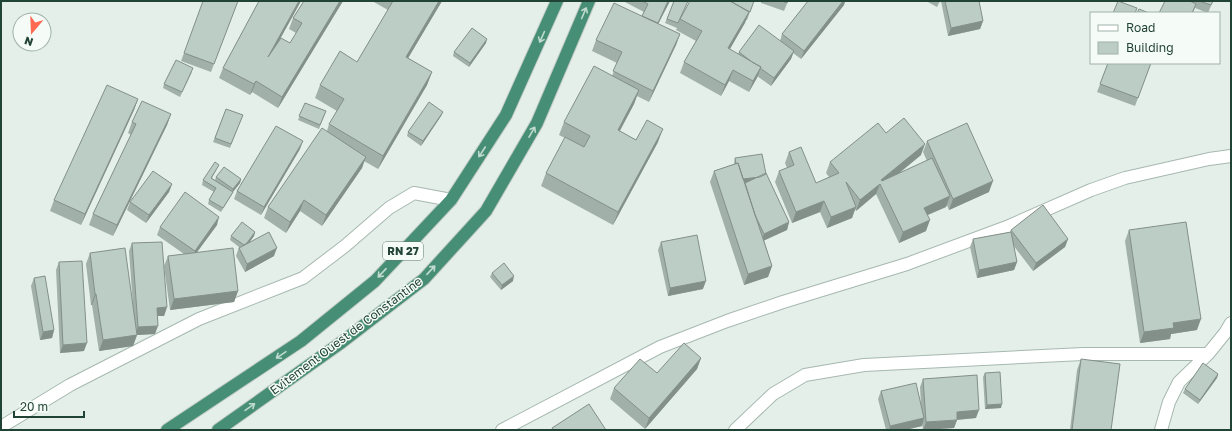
<svg xmlns="http://www.w3.org/2000/svg" width="1232" height="431" viewBox="0 0 1232 431" font-family="'Golos Text',sans-serif">
<style>
.lines{fill:none;stroke-linecap:round;stroke-linejoin:round}
.minor-casing{stroke:#a6b8b0;stroke-width:14}
.trunk-casing{stroke:#c1cac7;stroke-width:14}
.minor{stroke:#fff;stroke-width:12}
.trunk{stroke:#468e75;stroke-width:12}
.wall{fill:#a1b0a9}
.shaded-wall{fill:#839089}
.building{fill:#bbcdc4;stroke:#839089}
.oneway{stroke:#c0dad0}
.labels{text-anchor:middle;stroke-width:3;stroke-linejoin:round;paint-order:stroke}
.shield{fill:#f5fbf7;stroke:#617a70;stroke-width:1}
.shield-label{font-size:11px;font-weight:bold;fill:#214336}
.street-label{font-size:12px;fill:#214336;stroke:#f5fbf7}
</style>
<rect width="100%" height="100%" fill="#e4efe9"/>
<g class="lines">
<!-- minor casing -->
<g class="minor-casing">
<path id="minor" d="M1,427L70,385L199,319L303,278L345,246L389,208L414,193L451,200
M502,430L660,347L727,321L783,302L907,264L1009,226L1091,190L1125,178L1209,159L1231,156
M735,430L773,394L805,375L864,365L1083,354H1208
M1161,430L1169,402L1179,382L1208,354L1225,333L1231,323"/>
</g>
<!-- trunk casing -->
<g class="trunk-casing">
<path id="trunk" d="M167,430L301,341L375,281L451,200L506,115L557,1
M218,430L342,342L424,279L486,211L537,123L589,1"/>
</g>
<!-- minor -->
<use href="#minor" class="minor"/>
<!-- trunk -->
<use href="#trunk" class="trunk"/>
</g>
<!-- wall -->
<path class="wall" d="M259,1H301L280,39L290,43L296,33L289,29L293,18L304,1H343L278,108L252,92L250,95L219,78L223,68Z
M372,1H442L408,58L432,72L427,85L378,169L364,161L362,168L322,226L300,211L286,233L264,218L268,207L327,131L329,124L337,111L315,98L320,85L357,62L388,10Z
M623,1H670L658,24L680,34L676,45L649,102L637,96L634,104L620,131L636,140L658,142L613,225L541,186L546,173L565,138L559,135L564,122L612,76L617,63L592,51L596,40L642,16L644,12Z
M674,1L683,14L754,1L747,20H746L730,49L738,54L739,52L780,41L782,34L808,1H845L844,5L801,59L793,53L791,59L771,86L757,76L749,92L729,81L721,96L680,73L684,62L696,41L676,30L677,28L665,23Z
M761,1H788L784,11L761,3Z
M926,1H940L937,7Z
M941,1H979L983,21L980,29L948,36Z
M1165,1H1213L1208,13L1195,8L1193,13Z
M236,6L211,72L181,61L184,53Z
M486,43L469,67L453,56L454,52Z
M1108,63H1151L1135,106L1097,92Z
M192,72L180,97L163,88L164,84Z
M138,99L134,110L81,225L50,211L54,200Z
M305,103L326,111L319,129L298,120Z
M226,109L243,115L230,148L213,142Z
M443,112L441,116L421,146L407,136L408,132Z
M171,114L167,125L113,236L89,225L93,214L131,135L128,133L132,122Z
M886,133L921,155L898,174L927,161L923,152L927,141L989,192L949,210L947,205L946,207L928,215L926,231L899,243L876,194L856,211L855,209L852,218L827,228L820,212L792,223L775,182L779,171L787,168L785,163L789,152L816,183L829,177L826,173L830,162Z
M300,149L261,215L234,199L237,191Z
M735,158L766,174L789,222L787,230L764,240L772,266L768,277L744,285L710,182L714,171L734,164V163Z
M217,169L212,178L215,180L216,177L241,179L240,183L233,192L231,196L221,212L208,204L209,200L214,192L202,185L203,180Z
M172,184L169,192L146,223L127,210L130,202Z
M217,225L197,252L238,291L234,302L170,310L164,266L168,256L184,254L157,235L160,227Z
M1011,230L1068,239L1065,247L1033,271L1013,245L1017,262L1014,270L977,278L970,247L973,239L1010,232Z
M1129,230L1197,330L1171,334L1170,339L1140,343L1125,241Z
M255,232L254,236L250,242L274,256L245,272L236,256L239,247L230,240L231,236Z
M661,242L703,289L668,296L658,250Z
M132,243L167,307L164,316H157L155,334L137,335L133,346L99,351L92,305H91L86,264L90,253L133,306L129,251Z
M59,262L84,351L60,353L56,270Z
M492,273L513,281L501,290L490,277Z
M34,278L54,330L52,338L40,340L31,286Z
M701,358L697,369L645,429L610,399L614,388Z
M1081,359L1111,430H1070L1077,370Z
M985,373L1001,408L985,409L983,377Z
M1218,374L1217,378L1198,404L1183,393L1185,389Z
M923,379L976,418L957,420L954,428L923,430L922,423V426L905,430H886L878,399L881,391L921,405L920,387Z"/>
<!-- shaded-wall -->
<path class="shaded-wall" d="M299,1H301L264,68L268,57Z
M340,1H343L278,108L282,97Z
M439,1H442L401,70L406,57Z
M668,1H670L654,32L657,24Z
M843,1H845L844,5L801,59L804,51Z
M749,12L745,23L724,59L728,48Z
M983,21L980,29L948,36L951,28Z
M680,34L676,45L649,102L653,91Z
M487,39L486,43L469,67L470,63Z
M794,51L791,59L771,86L774,78Z
M761,67L757,78L749,92L753,81Z
M733,70L729,81L721,96L725,85Z
M432,72L427,85L378,169L383,156Z
M256,81L252,92L250,95L254,84Z
M639,90L634,104L613,143L618,130Z
M138,99L134,110L81,225L85,214Z
M443,112L441,116L421,146L423,141Z
M171,114L167,125L113,236L117,225Z
M663,129L658,142L613,225L618,212Z
M303,141L300,149L261,215L264,207Z
M925,144L921,155L882,187L880,184L876,194L856,211L860,200L881,180Z
M366,157L362,168L322,226L326,215Z
M766,175L764,180L738,184L739,180Z
M241,179L240,183L232,193L233,189Z
M993,181L989,192L949,210L953,199Z
M172,184L169,192L146,223L149,215Z
M950,196L946,207L920,218L924,208Z
M304,200L300,211L286,233L290,222Z
M824,201L820,212L792,223L796,212Z
M856,207L852,218L827,228L831,217Z
M219,217L217,225L192,259L195,251Z
M930,220L926,231L899,243L903,232Z
M789,222L787,230L761,242L764,234Z
M255,232L254,236L243,250L245,246Z
M1068,239L1065,247L1033,271L1036,263Z
M277,248L274,256L245,272L247,264Z
M1017,262L1014,270L977,278L979,270Z
M772,266L768,277L744,285L748,274Z
M514,276L513,281L501,290L502,285Z
M706,281L703,289L668,296L670,288Z
M238,291L234,302L170,310L174,299Z
M95,294H96L92,305H91Z
M167,307L164,316H154L157,308Z
M1201,319L1197,330L1171,334L1170,339L1140,343L1144,332L1173,323Z
M158,326L155,334L137,335L133,346L99,351L103,340L135,335L138,327Z
M54,330L52,338L40,340L43,332Z
M87,343L84,351L60,353L63,345Z
M701,358L697,369L645,429L649,418Z
M1218,374L1217,378L1198,404L1200,400Z
M1002,404L1001,408L985,409L987,405Z
M979,410L976,418L954,420L957,412Z
M924,418L922,426L905,430H889L890,426Z
M957,420L954,428L923,430L926,422Z"/>
<!-- building -->
<path class="building" d="M203,1H238L214,64L184,53Z
M259,1H299L268,57L281,38L290,43L302,23L293,18L304,1H340L282,97L256,81L254,84L223,68Z
M393,1H439L406,57L432,72L383,156L329,124L344,99L320,85L340,51L357,62Z
M642,1H668L658,23L642,16L648,4Z
M674,1H688L678,23L667,19Z
M690,1H730L749,12L728,48L761,67L753,81L733,70L725,85L684,62L702,31L680,19Z
M730,1H754L750,12Z
M782,1H788L787,3Z
M808,1H843L804,51L782,34Z
M945,1H979L983,21L951,28Z
M1118,1L1137,8L1135,13H1113Z
M1165,1H1190L1196,4L1192,13H1159Z
M1199,1H1213L1211,5Z
M614,3L680,34L653,91L613,71L622,52L596,40Z
M1139,9L1149,13H1137Z
M759,25L794,51L774,78L760,68L761,67L752,62L739,52Z
M472,28L487,39L470,63L454,52Z
M176,60L193,68L182,92L164,84Z
M1108,63H1151L1138,98L1100,84Z
M594,66L639,90L618,130L636,140L647,120L663,129L618,212L546,173L565,137L584,147L590,136L564,122Z
M107,85L138,99L85,214L54,200Z
M142,101L171,114L117,225L93,214L136,124L132,122Z
M429,102L443,112L423,141L408,132Z
M305,103L326,111L320,125L299,116Z
M226,109L243,115L231,144L215,138Z
M904,118L925,144L881,180L882,181L932,158L950,196L924,208L930,220L903,232L880,184L860,200L846,182L856,207L831,217L824,201L796,212L779,171L794,165L789,152L801,147L816,183L839,173L830,162L878,123L886,133Z
M967,123L993,181L953,199L927,141Z
M276,126L303,141L264,207L237,191Z
M322,128L366,157L326,215L304,200L290,222L268,207Z
M762,154L766,174L760,177L743,179L738,163L736,164L735,158Z
M215,162L219,165L211,178L233,192L223,208L209,200L216,188L203,180Z
M738,163L772,266L748,274L714,171Z
M224,167L241,179L233,189L216,177Z
M153,171L172,184L149,215L130,202Z
M766,173L789,222L764,234L755,215L745,183Z
M185,192L219,217L195,251L160,227Z
M1043,205L1068,239L1036,263L1011,230Z
M242,222L255,232L247,243L244,245L231,236Z
M1186,222L1201,319L1173,323L1174,328L1144,332L1129,230Z
M269,232L277,248L247,264L239,248Z
M1011,232L1017,262L979,270L973,239Z
M697,235L706,281L670,288L661,242Z
M162,242L167,307L157,308L158,326L138,327L132,243Z
M125,248L137,335L103,340L96,294H95L90,253Z
M233,248L238,291L174,299L168,256Z
M82,261L87,343L63,345L59,262Z
M504,263L514,276L502,285L492,273Z
M45,276L54,330L43,332L34,278Z
M684,343L701,358L649,418L614,388L640,359L657,373Z
M1081,359L1120,364L1111,430H1072Z
M1203,363L1218,374L1200,400L1185,389Z
M1000,372L1002,404L987,405L985,373Z
M977,375L979,410L957,412V420L926,422L923,379Z
M916,383L924,418L890,426L881,391Z
M589,404L606,430H553L552,428Z"/>
<!-- one-way arrows -->
<defs><path id="oneway-shaft" d="M-6 0H5M1.5-3L5.5 0L1.5 3" fill="none" stroke-width="1.6" stroke-linecap="round" stroke-linejoin="round"/></defs>
<g class="oneway">
<use href="#oneway-shaft" transform="translate(584 13) rotate(-67)"/>
<use href="#oneway-shaft" transform="translate(542 37) rotate(114)"/>
<use href="#oneway-shaft" transform="translate(532 132) rotate(-60)"/>
<use href="#oneway-shaft" transform="translate(482 152) rotate(123)"/>
<use href="#oneway-shaft" transform="translate(431 270) rotate(-47)"/>
<use href="#oneway-shaft" transform="translate(382 273) rotate(133)"/>
<use href="#oneway-shaft" transform="translate(281 355) rotate(146)"/>
<use href="#oneway-shaft" transform="translate(250 407) rotate(-35)"/>
</g>
<g class="labels">
<!-- shield labels -->
<rect class="shield" x="383" y="242" width="40" height="18" rx="3"/>
<g class="shield-label">
<text x="403" y="255">RN 27</text>
</g>
<!-- street labels -->
<g class="street-label">
<text transform="translate(346 336) rotate(-37)" y="4">Evitement Ouest de Constantine</text>
</g>
</g>
<!-- border -->
<rect width="1232" height="431" fill="none" stroke="#214336" stroke-width="4"/>
<!-- legend -->
<rect x="1090" y="12" width="130" height="52" fill="#f5fbf7" stroke="#a0b1aa"/>
<rect x="1098" y="25" width="20" height="6" fill="#ffffff" stroke="#a0b1aa"/>
<text x="1126" y="32" font-size="12" fill="#214336">Road</text>
<rect x="1098" y="42" width="20" height="12" fill="#bbcdc4" stroke="#a0b1aa"/>
<text x="1126" y="52" font-size="12" fill="#214336">Building</text>
<!-- north arrow -->
<g transform="translate(32 32) rotate(199)"><circle r="19" fill="#f5fbf7" stroke="#a0b1aa"/>
<path d="M0-3L7 15L0 10L-7 15Z" fill="#ff6952"/>
<text y="-6" font-size="11" font-weight="bold" text-anchor="middle" fill="#214336">N</text>
</g>
<!-- scale -->
<path d="M14 411v6h70v-6" fill="none" stroke="#214336" stroke-width="2"/>
<text x="20" y="411" font-size="12" fill="#214336" stroke="#f5fbf7" stroke-width="3" paint-order="stroke">20 m</text>
</svg>
